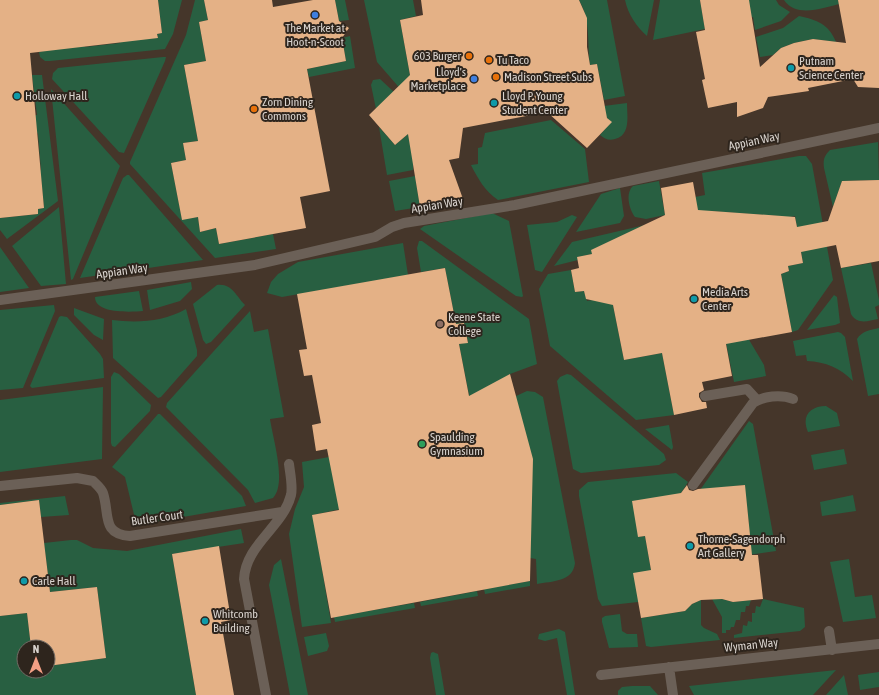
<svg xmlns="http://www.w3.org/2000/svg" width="879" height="695" viewBox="0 0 879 695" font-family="'Asap Condensed',sans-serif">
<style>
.built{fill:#45362a;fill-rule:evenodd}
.green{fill:#285f41}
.building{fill:#e4b186}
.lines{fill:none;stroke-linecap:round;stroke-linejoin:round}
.minor{stroke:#6b6057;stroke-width:10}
.shop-dot{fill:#3f7fe0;stroke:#2e251d;stroke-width:1.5}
.food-dot{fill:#e8710a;stroke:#2e251d;stroke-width:1.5}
.culture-dot{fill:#0f9aa8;stroke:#2e251d;stroke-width:1.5}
.education-dot{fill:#8d6e63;stroke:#2e251d;stroke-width:1.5}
.leisure-dot{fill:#2e9e5b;stroke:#2e251d;stroke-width:1.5}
.labels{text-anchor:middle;stroke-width:4;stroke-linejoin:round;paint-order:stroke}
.poi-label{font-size:12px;fill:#d9d3ce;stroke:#2e251d;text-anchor:start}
.street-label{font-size:12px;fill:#d9d3ce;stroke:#2e251d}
</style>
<rect width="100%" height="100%" fill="#382f27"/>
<!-- built -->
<path class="built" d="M0,0H879V695H0ZM24,647H48V671H24Z"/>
<!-- green -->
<path class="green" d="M158,0H182L173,34L165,49L50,61H45L40,57L39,52L84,42L85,47L120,43V38H158L157,34L162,33Z
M195,0H204L208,20L199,22L206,61L184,65L198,141L183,143L186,160L171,163L182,219L198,217L200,232L216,228L219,244L273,234L276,249L215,258L130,164V162L186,35Z
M335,0H345L349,20L339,21Z
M364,0H413L416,16L400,20L414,97L410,100L377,62Z
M579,0H607L625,96L604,100L597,64L590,65C587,41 591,21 579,0Z
M625,0H654L647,36C636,26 628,14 625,0Z
M660,0H700L705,29L653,40Z
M747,0H776L779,5L790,12L781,21L755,30L753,17L746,19Z
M784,0H838L839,4C823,8 796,18 784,0Z
M799,16C817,20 829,24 836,42L813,39L794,43L781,48L773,55L760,57L756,37L783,28Z
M350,36L355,68L309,77L307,69L346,61L342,38Z
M163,57H166L165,61L124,153L119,152L52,79L53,73L58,68Z
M32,75H42L58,201L7,239L0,230V218L38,214V209L44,208L41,179L34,171L41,170L38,134L27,116L37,115Z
M380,79L394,92L376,109L371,85L373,80Z
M51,89L120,166L73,279L71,280Z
M627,103C627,116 631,135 615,139C609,141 605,139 600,135L611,122L596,107Z
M551,120L585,149L589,182L498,200C485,191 478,179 471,165L478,164V148L482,147L485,133Z
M379,127L395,145L415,128L432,162L413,165V170L387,175Z
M878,142L879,180L842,181L833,207L824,168C823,160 824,156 830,150Z
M799,156H806L812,164L833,280L798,330L792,332L781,274L789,271L788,266L803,263L795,216L779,219L778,216L709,211L698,213L695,197L705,195L702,173Z
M127,175H129L203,260L80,278L123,178Z
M415,176L420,207L395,211L389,181Z
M659,181L665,215L646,219L635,217C629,209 625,193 633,186Z
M620,188L624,216L620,223L576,232L601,194Z
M59,207L66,284L41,286L12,246Z
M492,213L509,221L523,296L522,297L516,296L420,229L424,226Z
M572,215L577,217L542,272L535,270L527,225L557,222Z
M645,225L592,250V254L578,257V260L554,266L572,242Z
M419,241H422L529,319L537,364L510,374L470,400L459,344L468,342L464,323L456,324L445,268L421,272L417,248Z
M403,243L408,275L282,297L267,293L271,282L278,274L298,262Z
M0,247L29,288L0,292Z
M871,263L879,300V305L875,307L878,319C868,321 857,325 851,314L841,268Z
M571,270L575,292L584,291L587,301L603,298L613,305L624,360L662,353L674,415L636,420L550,346L539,289L548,274Z
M191,282L192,289L180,301L150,310L147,290Z
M217,285C232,283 236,296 245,305L211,342L206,344L203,340L193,304Z
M139,291L143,311C131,312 95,314 95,297Z
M834,295L837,297L840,323L835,325L807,330Z
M54,305L55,311L23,388L0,390V310Z
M74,308L104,319L103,340L94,335L74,315Z
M186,309L197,350V356L161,397L158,398L113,358L112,320C137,323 163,322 186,309Z
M250,311L254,332L268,329L284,417L270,419C273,439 287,483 273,498L255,503L248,490L166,407L167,403Z
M61,316L67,317L100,354L103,359L104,378L32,388L30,386L59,317Z
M879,328V394L868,396L857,339C862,331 870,330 879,328Z
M838,332L841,333L845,337L853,381C840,368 826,362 807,361L806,355L796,356L793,341Z
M724,333L748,338L764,365L766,376L734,382Z
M114,372L119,374L151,405L150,411L115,447L112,446L111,443V377Z
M567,374L571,375L664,454L666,460L659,465L581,473L573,469L557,381L560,377Z
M103,387L102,459L0,472V400Z
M527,391L535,392L543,397L575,563C573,582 552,581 537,584L536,559L530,558L516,396Z
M826,406L837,413L840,426L808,432C801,416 810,406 826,406Z
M158,414H160L242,496L246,506L143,524L136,523L125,477L112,467Z
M749,421L753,424L776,551L734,557L749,524L744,485L700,490Z
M669,425L673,447L672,450L645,429Z
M844,449L847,464L814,470L811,455Z
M329,457L345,508L313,515L331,623L302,627L289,534L295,509L304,487L302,462Z
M676,473L688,482L681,493L638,537L645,536L651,570L638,602L602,606L598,599L579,496V490L588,482Z
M853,495L856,511L822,516L820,502Z
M65,496L69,515L41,517L39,500L0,505V503Z
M241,529L244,543L172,554L196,695H0V616L27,613L31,647H24V671H48V666L106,658L97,587L50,592L44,543L71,540H77L93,548L127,551Z
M281,559L308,695H290L269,585L274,565Z
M849,559L855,597L872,595L876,618L843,622L830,562Z
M530,581V586L485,594L484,589Z
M477,591L478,596L421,606L420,602Z
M712,599H722L733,602L751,600L749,606H746L745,612H741L740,620H736L734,627H731L730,630H726V633H722V617Z
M763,599L804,608L805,627L800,631L734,638V635L742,633L743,625L747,626L748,621L752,622V613H755L756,606L760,607Z
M701,600V625L704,628L717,634L720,640L651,647L646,646L641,618L685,611L692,604Z
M414,603L415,608L335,622L334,617Z
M620,614L622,631L627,634H637L638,647L609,648L602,622V618L605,616Z
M559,629L565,632L575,695H567L557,638L545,641L538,639L539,634Z
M326,633L329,646L327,651L308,656L304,637Z
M433,652L438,654L445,695H436L430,658L431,653Z
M836,670L813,695H694L689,686Z
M879,672V687L860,690L858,675Z
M844,675L848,695H826Z
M632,686H650L658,695H618V691L622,687Z"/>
<!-- building -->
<path class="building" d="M0,0H158L162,33L157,34L158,38L30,53L44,208L38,209V214L0,218Z
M204,0H272L273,7L313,0H335L339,21L349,28L342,38L346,61L307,69L330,191L300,197L306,228L219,244L216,228L200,232L198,217L182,220L171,163L186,160L183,143L198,141L184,65L206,61L199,22L208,20Z
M421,0H579L587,18V47L590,65L597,64L607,118L612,122L587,148L547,112L463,128L459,158L449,160L463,199L420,207L408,134L395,145L369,115L410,75L400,20L423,15Z
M700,0H749L760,67L781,48L794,43L813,39L846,43L838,0H879V88L858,87L853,79L808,88L809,91L768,97L763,108L737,117V102L708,108L702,80L705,79L696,32L705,30Z
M879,180V261L841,268L836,245L801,252L803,263L788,266L789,271L781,274L792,332L726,344L732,376L702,382L704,390L699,393V397L702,402H706L707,408L674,415L662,353L624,360L613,305L586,299L584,291L575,292L571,270L579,268L577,257L592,254L591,250L665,215L661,188L693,182L698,210L795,217L797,227L828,221L842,181Z
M445,268L456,324L464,323L468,343L459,344L469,396L510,374L516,396L533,459L530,581L331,618L312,515L339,510L327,449L316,451L312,425L321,423L312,375L304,376L299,350L307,349L297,294Z
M687,485L689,490L693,491L698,489L745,485L752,555H758L763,599L733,602L722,599L701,600L692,604L685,611L641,618L633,573L651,570L645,536L638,537L632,501L681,493Z
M39,500L50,592L97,587L106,658L48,666V647H31L27,613L0,616V505Z
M219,546L231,620L221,622L234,695H196L172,554Z"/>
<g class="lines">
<!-- minor -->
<path class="minor" d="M0,300L255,265L375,237L392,227L404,223L515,205L879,128
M705,396L747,389L757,400
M693,485L753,403C763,396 781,394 793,399
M0,486L77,478L93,481C97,485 101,488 103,493C110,514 101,534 130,536L282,512
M829,631L832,650
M669,667L673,695
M601,675L879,644
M266,695L244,579C246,544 283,527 291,495C293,486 290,473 289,464"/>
</g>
<!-- markers -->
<g class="shop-dot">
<circle cx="315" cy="15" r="4"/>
<circle cx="474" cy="79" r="4"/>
</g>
<g class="food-dot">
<circle cx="469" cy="56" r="4"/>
<circle cx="489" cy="60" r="4"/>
<circle cx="496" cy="77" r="4"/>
<circle cx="254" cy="109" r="4"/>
</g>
<g class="culture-dot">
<circle cx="791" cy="68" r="4"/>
<circle cx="17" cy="96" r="4"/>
<circle cx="494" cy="103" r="4"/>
<circle cx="694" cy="299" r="4"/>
<circle cx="690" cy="546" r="4"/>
<circle cx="24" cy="581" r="4"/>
<circle cx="205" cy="621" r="4"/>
</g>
<circle class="education-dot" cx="440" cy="324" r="4"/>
<circle class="leisure-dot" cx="422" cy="444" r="4"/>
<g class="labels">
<!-- poi labels -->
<g class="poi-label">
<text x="315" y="32" text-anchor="middle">The Market at<tspan x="315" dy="14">Hoot-n-Scoot</tspan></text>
<text x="461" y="60" text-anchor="end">603 Burger</text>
<text x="497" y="64">Tu Taco</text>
<text x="799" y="65">Putnam<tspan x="799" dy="14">Science Center</tspan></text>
<text x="466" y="76" text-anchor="end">Lloyd's<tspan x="466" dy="14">Marketplace</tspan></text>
<text x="504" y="81">Madison Street Subs</text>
<text x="25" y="100">Holloway Hall</text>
<text x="502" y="100">Lloyd P. Young<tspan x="502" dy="14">Student Center</tspan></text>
<text x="262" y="106">Zorn Dining<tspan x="262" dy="14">Commons</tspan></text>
<text x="702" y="296">Media Arts<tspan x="702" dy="14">Center</tspan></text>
<text x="448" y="321">Keene State<tspan x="448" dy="14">College</tspan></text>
<text x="430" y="441">Spaulding<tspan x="430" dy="14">Gymnasium</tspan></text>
<text x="698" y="543">Thorne-Sagendorph<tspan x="698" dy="14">Art Gallery</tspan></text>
<text x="32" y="585">Carle Hall</text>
<text x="213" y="618">Whitcomb<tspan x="213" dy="14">Building</tspan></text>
</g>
<!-- street labels -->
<g class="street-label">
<text transform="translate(754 141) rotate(-12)" y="4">Appian Way</text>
<text transform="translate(437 205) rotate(-9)" y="4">Appian Way</text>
<text transform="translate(122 271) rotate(-8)" y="4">Appian Way</text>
<text transform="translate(157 518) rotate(-8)" y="4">Butler Court</text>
<text transform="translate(751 645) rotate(-6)" y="4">Wyman Way</text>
</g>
</g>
<!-- north arrow -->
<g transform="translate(36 659)"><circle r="19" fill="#2e251d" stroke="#726b64"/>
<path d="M0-3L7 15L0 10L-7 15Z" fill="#f39f85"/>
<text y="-6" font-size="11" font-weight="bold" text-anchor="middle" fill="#d9d3ce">N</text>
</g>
</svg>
